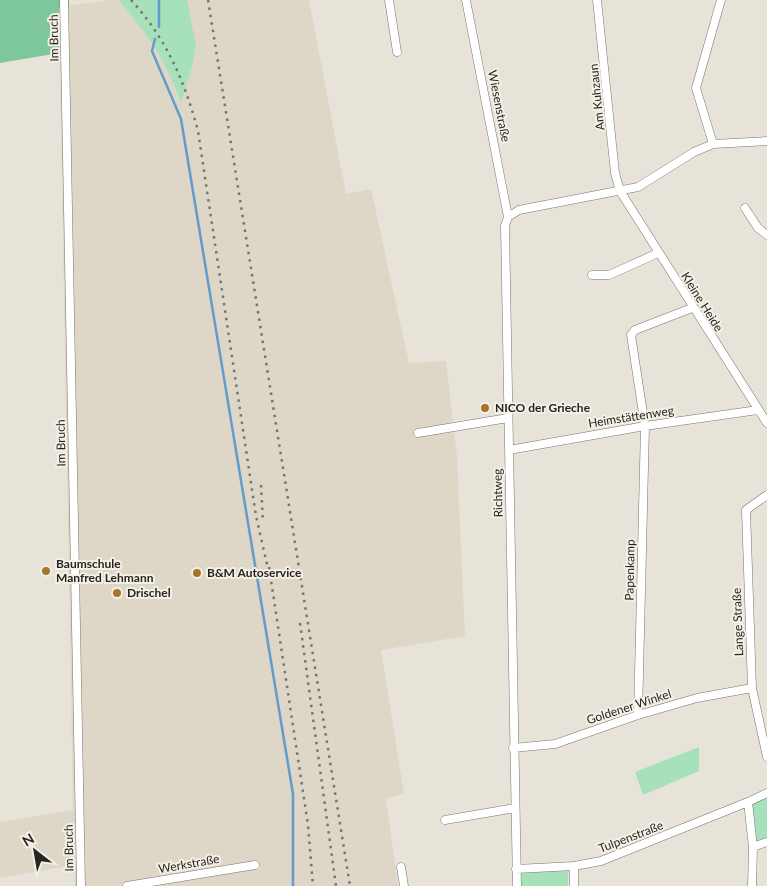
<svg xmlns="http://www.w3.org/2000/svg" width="767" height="886" viewBox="0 0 767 886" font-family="Lato,sans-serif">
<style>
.built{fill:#ded7c7}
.green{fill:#a7e1bc}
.forest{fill:#7ec69b}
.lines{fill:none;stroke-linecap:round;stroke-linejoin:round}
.stream{stroke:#629ccd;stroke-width:2.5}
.minor-casing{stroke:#79756c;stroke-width:9}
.minor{stroke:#fff;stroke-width:8}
.rail{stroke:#77756e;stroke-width:2.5;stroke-dasharray:2.5 5;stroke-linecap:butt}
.poi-dot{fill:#a6742a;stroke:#f4f0e6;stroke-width:2}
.labels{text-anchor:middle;stroke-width:4;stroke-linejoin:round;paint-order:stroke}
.street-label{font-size:12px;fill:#262521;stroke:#f4f0e6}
.poi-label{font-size:12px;font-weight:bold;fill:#262521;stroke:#f4f0e6;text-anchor:start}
</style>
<rect width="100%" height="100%" fill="#e7e3d9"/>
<!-- built -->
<path class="built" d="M109,0H119L153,42L170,73L180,102L192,67L187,0H309L346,194L371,189L409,363L446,361L457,458L465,636L381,650L404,794L386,798L398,886H75L74,865L0,878V822L73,810L59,7Z"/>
<!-- green -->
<path class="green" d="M119,0H187L196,45L192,67L181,103C165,58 149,37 119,0Z
M699,747V771L643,795L635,772Z
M767,795V841L754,846L750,802Z
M568,870V886H521V871Z"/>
<!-- forest -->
<path class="forest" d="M0,0H69V6L59,8V53L0,63Z"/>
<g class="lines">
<!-- stream -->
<path class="stream" d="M159,0V27
M155,39L152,51L181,119L293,794V886"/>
<!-- minor casing -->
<g class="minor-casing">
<path id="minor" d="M64,0L81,886
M389,0L397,52
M466,0L508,217
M597,0L615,173L620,191L767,423
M713,144L696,88L721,0
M745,208L758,228L767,235
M592,275H609L658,253
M418,433L508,418
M509,450L645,426L758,410
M767,495L746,510L752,688L767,757
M638,715L645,426L631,335L635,330L692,308
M513,748L555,744L638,715L697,698L752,688
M445,820L515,808
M753,847L767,842
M574,866V886
M401,867L404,886
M516,869L574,866L601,861L748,802
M127,886L255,865
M517,886L505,226L508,217L519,210L638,187L694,152L713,144L767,141
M752,886L753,847L748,802L767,793"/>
</g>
<!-- minor -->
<use href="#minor" class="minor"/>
<!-- rail -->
<path class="rail" d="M131,0C166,38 185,82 198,131L256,516L269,573
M208,0L350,886
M261,485L263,522
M269,567L308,825L313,886
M300,623L336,886"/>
</g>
<!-- markers -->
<g class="poi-dot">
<circle cx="485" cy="408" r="5"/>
<circle cx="46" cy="571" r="5"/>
<circle cx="197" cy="573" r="5"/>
<circle cx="117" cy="593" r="5"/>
</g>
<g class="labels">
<!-- street labels -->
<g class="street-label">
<text transform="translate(54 38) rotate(-91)" y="4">Im Bruch</text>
<text transform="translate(597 97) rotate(-96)" y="4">Am Kuhzaun</text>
<text transform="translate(499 106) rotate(79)" y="4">Wiesenstraße</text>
<text transform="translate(702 302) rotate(58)" y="4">Kleine Heide</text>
<text transform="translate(631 417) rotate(-9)" y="4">Heimstättenweg</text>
<text transform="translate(61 443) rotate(-91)" y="4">Im Bruch</text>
<text transform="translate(498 493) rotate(-91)" y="4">Richtweg</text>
<text transform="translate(630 570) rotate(-89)" y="4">Papenkamp</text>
<text transform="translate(738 622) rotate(-92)" y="4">Lange Straße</text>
<text transform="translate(629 707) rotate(-18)" y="4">Goldener Winkel</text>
<text transform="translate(631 837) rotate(-21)" y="4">Tulpenstraße</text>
<text transform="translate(69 848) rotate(-91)" y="4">Im Bruch</text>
<text transform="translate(189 864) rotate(-10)" y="4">Werkstraße</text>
</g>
<!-- poi labels -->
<g class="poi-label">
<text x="495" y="412">NICO der Grieche</text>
<text x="56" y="568">Baumschule<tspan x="56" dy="14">Manfred Lehmann</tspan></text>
<text x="207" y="577">B&amp;M Autoservice</text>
<text x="127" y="597">Drischel</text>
</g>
</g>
<!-- north arrow -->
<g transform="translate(35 851) rotate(329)" stroke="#f4f0e6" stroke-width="4" paint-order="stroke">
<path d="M0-4L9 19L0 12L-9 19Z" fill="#262521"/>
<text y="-8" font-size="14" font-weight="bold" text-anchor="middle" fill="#262521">N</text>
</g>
</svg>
